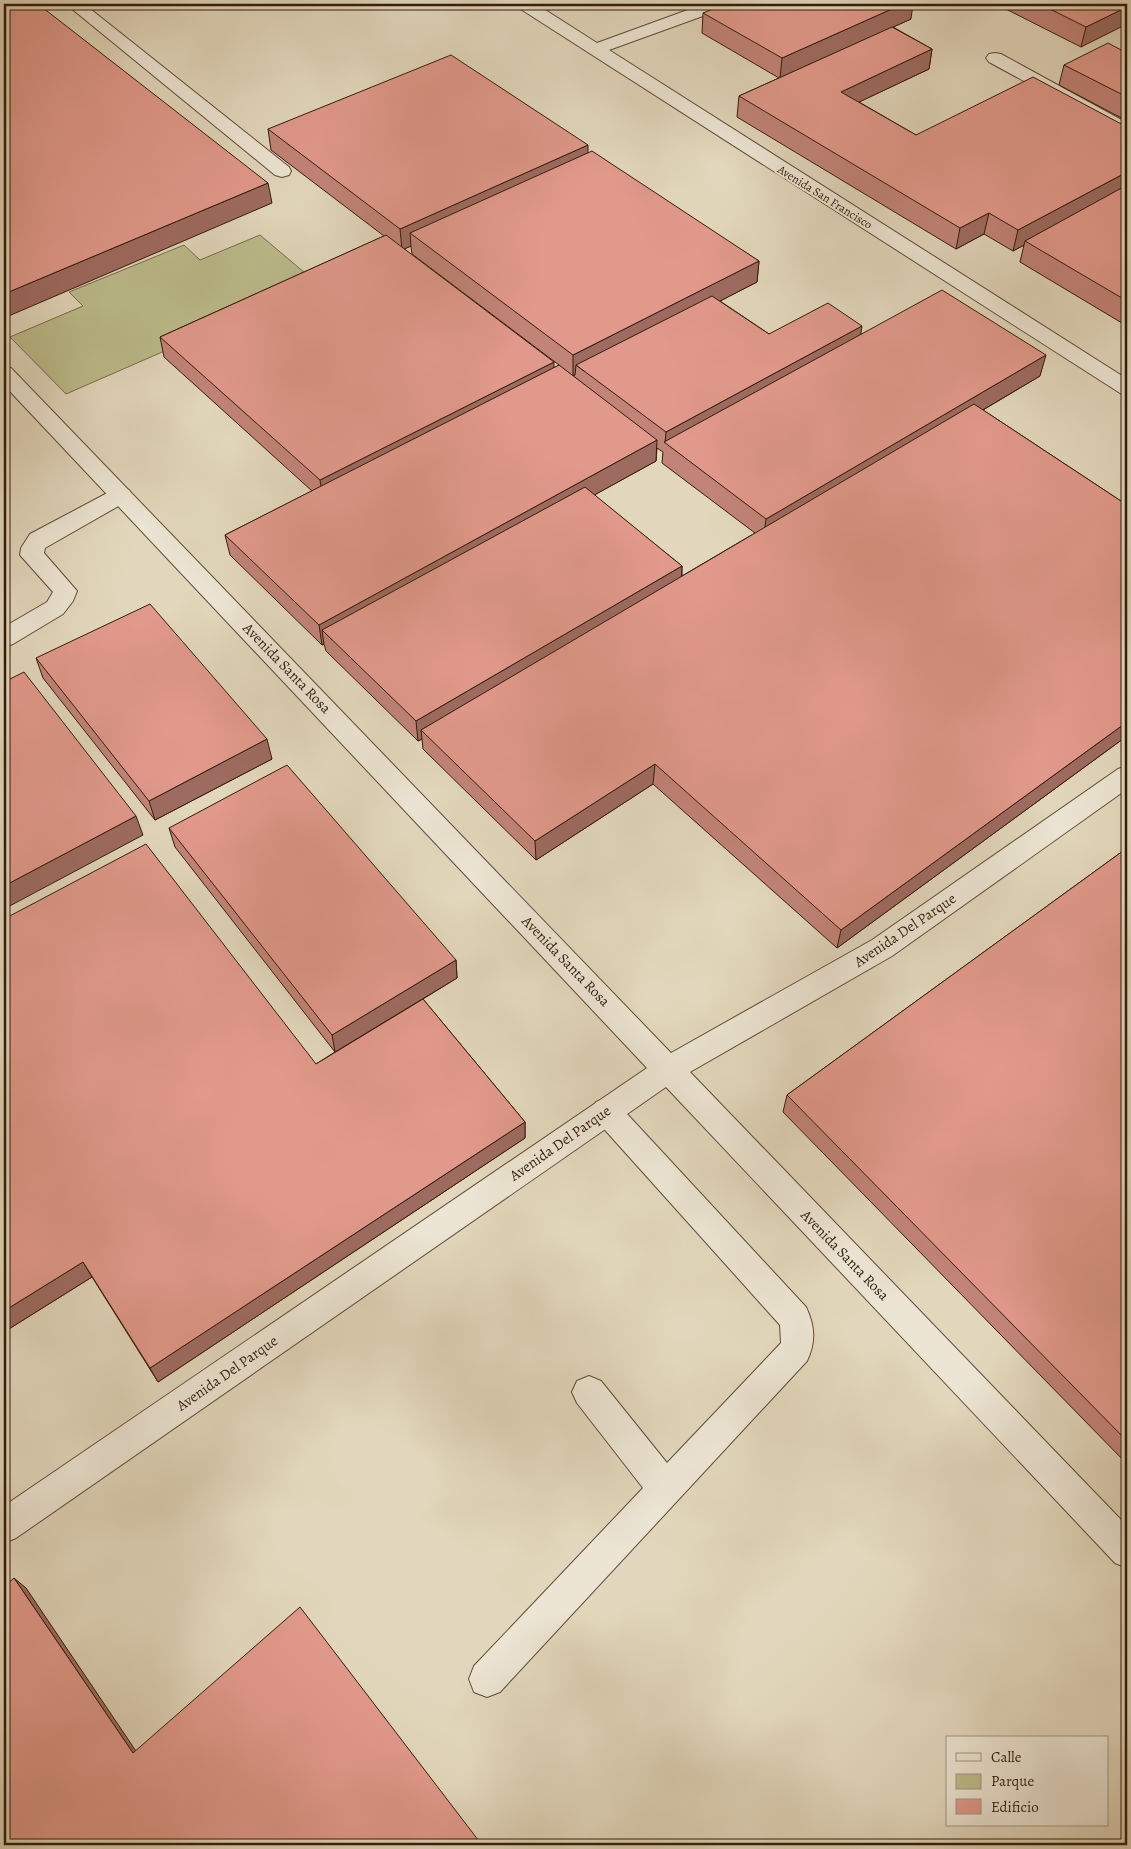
<svg xmlns="http://www.w3.org/2000/svg" width="1131" height="1849" viewBox="0 0 1131 1849" font-family="Alegreya,serif">
<style>
.green{fill:#bcbc8b;stroke:#786c4a}
.lines{fill:none;stroke-linecap:round;stroke-linejoin:round}
.lane-casing{stroke:#5f4b35;stroke-width:2}
.street-casing{stroke:#5f4b35;stroke-width:2}
.lane{fill:#ece5d3;fill-rule:evenodd}
.street{fill:#ece5d3;fill-rule:evenodd}
.wall{fill:#c28478;stroke:#331c08;fill-rule:evenodd}
.shaded-wall{fill:#9e6b61;stroke:#331c08}
.building{fill:#e1998b;stroke:#331c08}
.labels{text-anchor:middle;stroke-width:4;stroke-linejoin:round;paint-order:stroke}
.far-street-label{font-size:12px;fill:#331c08;stroke:#ece5d3}
.street-label{font-size:15px;fill:#331c08;stroke:#ece5d3}
</style>
<rect width="100%" height="100%" fill="#e2d7bc"/>
<filter id="stains"><feTurbulence type="fractalNoise" baseFrequency=".004" numOctaves="4"/><feColorMatrix values="0 0 0 0 .2 0 0 0 0 .09 0 0 0 0 .02 0 0 0 .5 -.17"/></filter>
<radialGradient id="worn" r=".72"><stop offset=".6" stop-color="#630" stop-opacity="0"/><stop offset="1" stop-color="#630" stop-opacity=".3"/></radialGradient>
<!-- green -->
<path class="green" d="M260,235L318,284L66,394L10,337L83,306L69,292L184,245L200,260Z"/>
<g class="lines">
<!-- lane casing -->
<g class="lane-casing">
<path id="lane" d="M66,4H84L289,167L291,171L289,175L282,177L275,175Z
M517,4H536L597,43L704,4H727L725,8L609,50L1127,379V395L1120,393L519,8Z
M995,53L1001,54L1127,123V135L1121,134L989,62L986,58L989,54Z
M121,487L129,490L132,495L129,500L45,548L44,553L77,591L73,601L63,614L13,644L4,647V627L47,602L53,592L20,555L21,548L30,534L113,490Z
M606,1098L616,1102L806,1307C815,1326 816,1342 807,1361L500,1692L487,1697L474,1692L469,1679L474,1666L643,1488L577,1403L572,1392L577,1381L589,1376L601,1381L667,1463L781,1343L780,1325L596,1120L591,1111L596,1102Z"/>
</g>
<!-- street casing -->
<g class="street-casing">
<path id="street" d="M4,366L11,368L671,1053L872,940L1118,769L1127,766V789L892,956L690,1072L1127,1526V1568L1115,1563L666,1087L16,1538L4,1543V1506L647,1068L4,385Z"/>
</g>
<!-- lane -->
<use href="#lane" class="lane"/>
<!-- street -->
<use href="#street" class="street"/>
</g>
<!-- wall -->
<path class="wall" d="M996,4H1127L1081,47Z
M703,13L911,19L893,27L932,49L929,69L859,102L916,135L1127,127V326L1020,262L1024,245L1013,251L984,234L956,249L737,117L739,96L779,78L702,33Z
M1127,53V121L1059,85L1064,65Z
M268,129L588,153L759,261L757,282L720,301L769,334H861L1040,376L983,410L1127,505V736L837,948L653,784L536,860L423,749L422,739L418,741L326,651L324,644L322,645L230,555L225,535L312,491L164,357L160,337L384,236L271,150ZM411,246L412,254L559,365L554,368L404,249ZM657,448L663,452L662,463L755,533L682,576V566L594,495L656,461Z
M36,658L272,759L155,820L43,678Z
M169,828L456,960L457,978L423,999L525,1122V1138L158,1382L92,1277L4,1332L316,1064L335,1052L175,847Z
M1127,848V1464L783,1112L787,1095Z"/>
<!-- shaded-wall -->
<path class="shaded-wall" d="M903,4H913L911,19L780,78L782,58Z
M1127,7V24L1081,47L1086,27Z
M932,49L929,69L838,112L841,92Z
M588,145V165L410,233L411,246L402,250L400,229Z
M1127,172V189L1025,241L1024,245L1013,251L1018,230Z
M268,183L272,203L4,318V294Z
M989,213L984,234L956,249L960,228Z
M759,261L757,282L584,371L576,365L575,375L573,376V355Z
M862,326L859,347L665,443L666,432Z
M1046,355L1040,376L763,540L766,519Z
M554,362V383L323,501L320,480Z
M657,440L656,461L332,640L322,630L324,644L322,645L319,625Z
M682,566L681,586L421,730L422,739L418,741L416,721Z
M1127,722V736L837,948L841,930Z
M267,739L272,759L155,820L149,801Z
M655,764L653,784L536,860L535,841Z
M136,816L143,835L4,909V886Z
M456,960L457,978L335,1052L332,1035Z
M525,1122V1138L158,1382L150,1368Z
M83,1262L92,1277L4,1332V1311Z
M14,1578L26,1588L142,1760L133,1753Z"/>
<!-- building -->
<path class="building" d="M4,4H38L268,183L4,294Z
M725,4H903L782,58L703,13Z
M1040,4H1127V7L1086,27Z
M892,27L932,49L841,92L916,135L1033,77L1127,127V172L1018,230L989,213L960,228L739,96Z
M1108,43L1127,53V97L1064,65Z
M451,55L588,145L400,229L268,129Z
M592,151L759,261L573,355L410,233Z
M1127,185V301L1025,241Z
M386,235L554,362L320,480L160,337Z
M942,290L1046,355L766,519L664,442Z
M712,296L769,334L828,303L862,326L666,432L576,365Z
M559,365L657,440L319,625L225,535Z
M974,404L1127,505V722L841,930L655,764L535,841L421,730Z
M585,487L682,566L416,721L322,630Z
M150,604L267,739L149,801L36,658Z
M24,672L136,816L4,886V682Z
M287,765L456,960L332,1035L169,828Z
M146,844L316,1064L423,999L525,1122L150,1368L83,1262L4,1311V919Z
M1127,848V1441L787,1095Z
M14,1578L133,1753L300,1607L482,1845H4V1587Z"/>
<g class="labels">
<!-- far-street labels -->
<g class="far-street-label">
<text transform="translate(825 197) rotate(32)" y="4">Avenida San Francisco</text>
</g>
<!-- street labels -->
<g class="street-label">
<text transform="translate(287 668) rotate(46)" y="5">Avenida Santa Rosa</text>
<text transform="translate(905 930) rotate(-34)" y="5">Avenida Del Parque</text>
<text transform="translate(566 961) rotate(46)" y="5">Avenida Santa Rosa</text>
<text transform="translate(560 1143) rotate(-35)" y="5">Avenida Del Parque</text>
<text transform="translate(845 1255) rotate(46)" y="5">Avenida Santa Rosa</text>
<text transform="translate(227 1373) rotate(-35)" y="5">Avenida Del Parque</text>
</g>
</g>
<!-- margin -->
<rect width="1131" height="1849" fill="none" stroke="#e2d7bc" stroke-width="20"/>
<rect x="5" y="5" width="1121" height="1839" fill="none" stroke="#331c08" stroke-width="2.5"/>
<rect x="10" y="10" width="1111" height="1829" fill="none" stroke="#331c08"/>
<!-- legend -->
<rect x="946" y="1736" width="162" height="90" fill="#ece5d3" stroke="#a29582"/>
<rect x="956" y="1753" width="25" height="8" fill="#ece5d3" stroke="#a29582"/>
<text x="991" y="1762" font-size="15" fill="#331c08">Calle</text>
<rect x="956" y="1774" width="25" height="15" fill="#bcbc8b" stroke="#a29582"/>
<text x="991" y="1786" font-size="15" fill="#331c08">Parque</text>
<rect x="956" y="1799" width="25" height="15" fill="#e1998b" stroke="#a29582"/>
<text x="991" y="1812" font-size="15" fill="#331c08">Edificio</text>
<rect width="100%" height="100%" filter="url(#stains)"/>
<rect width="100%" height="100%" fill="url(#worn)"/>
</svg>
